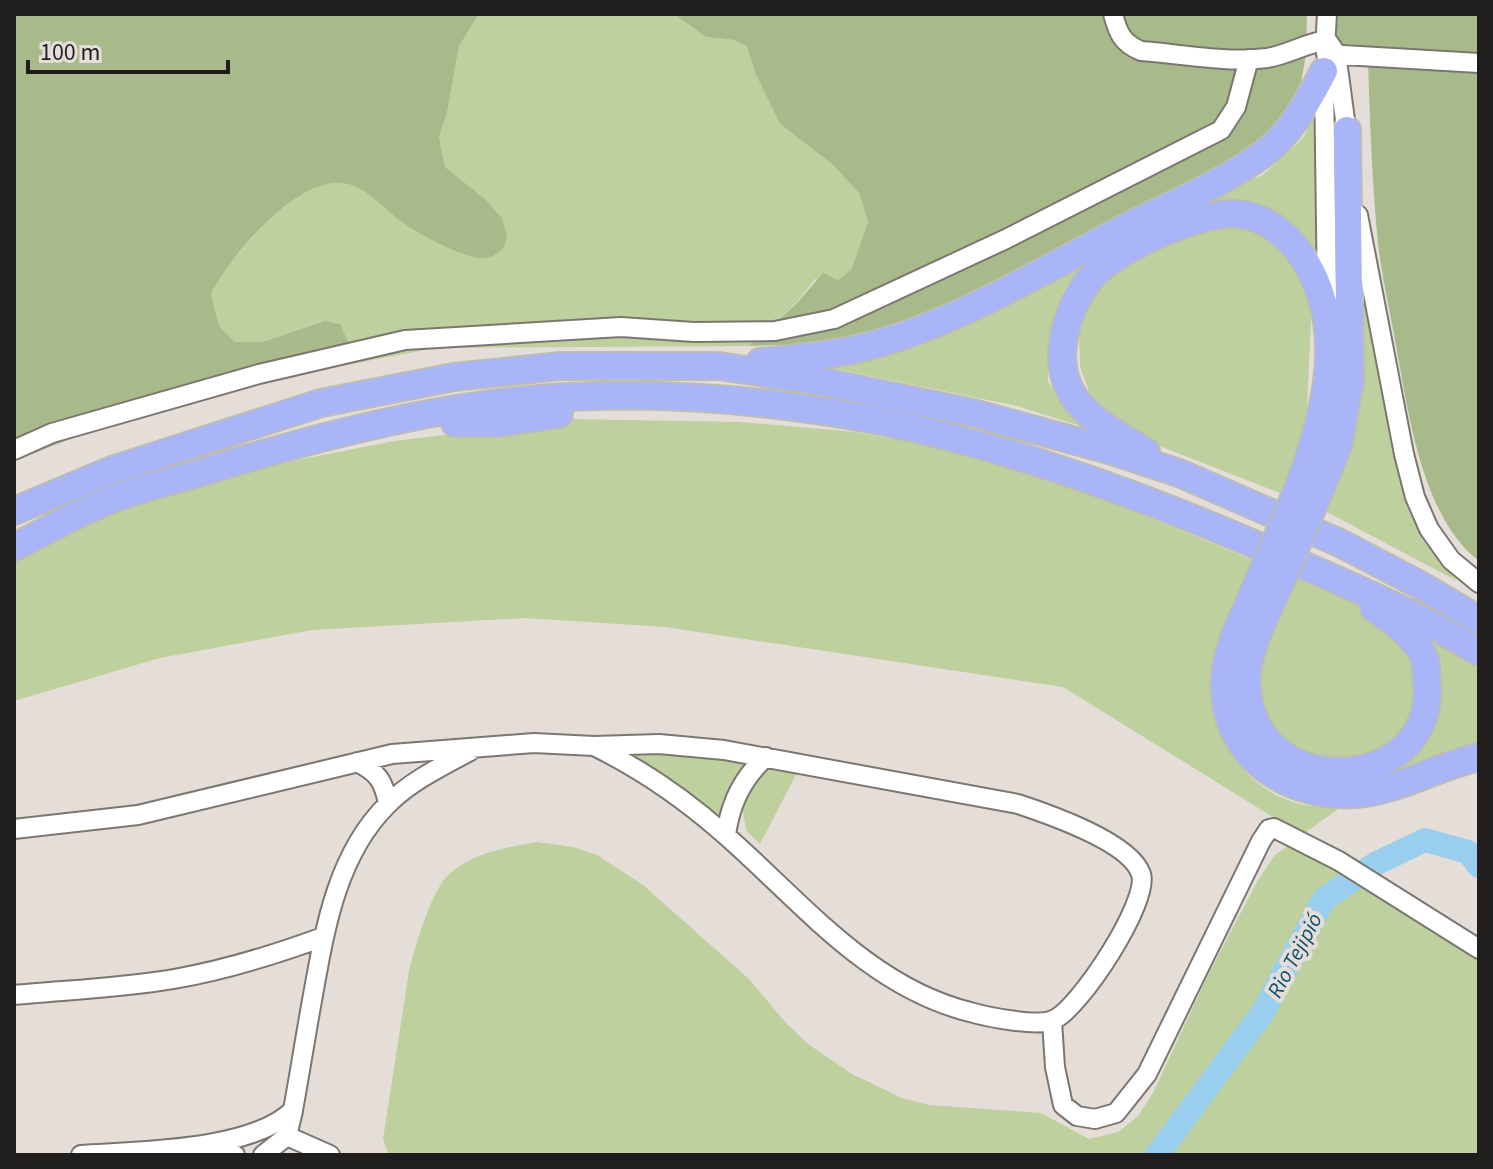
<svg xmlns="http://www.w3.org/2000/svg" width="1493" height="1169" viewBox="0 0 1493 1169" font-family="'Source Sans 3',sans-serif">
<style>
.green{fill:#bdd09e}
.forest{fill:#a8ba89}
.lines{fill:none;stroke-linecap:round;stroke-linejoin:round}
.river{stroke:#99ceee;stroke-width:24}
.minor-casing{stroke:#7b7670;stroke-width:22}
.highway-casing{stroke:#bcbcbb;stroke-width:30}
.minor{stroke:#fff;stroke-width:18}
.highway{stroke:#a8b5f8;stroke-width:26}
.highway-bridge-casing{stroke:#bcbcbb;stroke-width:30;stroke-linecap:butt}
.highway-bridge{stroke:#a8b5f8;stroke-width:26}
.labels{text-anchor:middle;stroke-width:8;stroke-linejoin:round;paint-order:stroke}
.water-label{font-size:22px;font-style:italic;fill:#105171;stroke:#e5ded8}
</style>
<rect width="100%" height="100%" fill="#e5ded8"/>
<!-- green -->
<path class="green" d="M479,14H674L706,37L734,40L747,47L756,75L780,124L832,164L859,193L868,222L851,270L838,280L815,279L795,304L749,346L435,348L310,372L342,356L323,321L261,342H235L219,326L211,292C230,258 299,175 344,182C363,186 390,211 404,224L502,218L485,199L445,167L439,137L447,113L459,46Z
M1318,109L1319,263L1307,240L1285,220L1184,212L1226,189L1263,175L1303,138Z
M1230,221L1271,230L1295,257L1312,301L1306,430L1285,495L1152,443L1092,399L1080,367L1079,332L1086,312L1104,284L1132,260L1203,229Z
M1358,250L1375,359L1409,512L1425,542L1457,581L1327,512L1350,448Z
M1091,256L1064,290L1049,340L1048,382L1067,406L1109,435L1017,406L812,364L878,356L919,346Z
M568,419L741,422L855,432L948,449L1067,483L1252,560C1237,594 1221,627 1214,664C1203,726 1240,791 1304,805C1315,807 1329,806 1341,807L1302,835L1063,687L665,627L525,618L312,630L160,658L14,701V555L127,506L245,470L395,441Z
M1299,575L1346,597L1398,631L1416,657L1420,689L1407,726L1383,750L1324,763L1295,749L1278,733L1264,708L1260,681L1265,652Z
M1430,639L1479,666V742L1389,773C1421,751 1447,709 1439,669C1438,659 1433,649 1430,639Z
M621,741L766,757L727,829L631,764Z
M764,764L800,767L760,844L746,830L741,800Z
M537,842L573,847L597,855L643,885L749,979L786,1023L808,1044L852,1074L902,1098L929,1105L1041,1113L1089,1139L1118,1132L1138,1116L1153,1093L1207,977L1258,880L1275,855L1288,846L1300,849L1479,956V1155H389L383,1139L409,971C415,947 431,891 449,874C472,853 508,847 537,842Z"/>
<!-- forest -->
<path class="forest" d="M14,14H479L459,46L447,113L439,137L445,167L485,199L502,218L507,237L503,249C499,252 492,257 487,258C470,262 419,234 403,223C387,211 364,185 343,183C296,177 231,256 211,293L219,326L235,342H262L324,321L340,324L348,342L342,356L310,372L146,409L14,461Z
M674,14H1307L1306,55L1299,94L1258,146L958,299L887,330L813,344L749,346L795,305L823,273L838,280L851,270L868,222L859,193L832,164L780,124L756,75L747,47L734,40L706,37Z
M1330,14H1479V54L1330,43Z
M1368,61L1479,66V561C1423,518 1409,417 1397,351C1391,315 1382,279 1378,243C1372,183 1370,122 1368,61Z"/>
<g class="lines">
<!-- river -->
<path class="river" d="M1157,1155L1263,1012L1324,899L1377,863L1425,840L1468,852L1479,866"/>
<!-- minor casing -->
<g class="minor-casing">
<path id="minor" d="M1113,14C1118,33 1122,43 1141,51C1181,54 1226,63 1267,58C1287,55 1306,43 1327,40
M1327,40L1336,53L1348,142
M1325,49L1327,14
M1326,54L1479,63
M1324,74L1327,300
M1358,215L1404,454L1415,497L1429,529L1451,560L1479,583
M14,450L52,433L259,374L405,340L621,327L694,332L775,331L834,319L1006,239L1221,130L1236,107L1249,59
M357,762C378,772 384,782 388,804
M14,829L138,815L392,754L534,743L594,746L659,744L724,750L1018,804C1048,814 1130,842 1141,874C1150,901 1079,1010 1053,1020C1038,1027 987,1017 970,1012C868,987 799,899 723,833C682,797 643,770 594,746
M726,835C730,804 742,778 766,757
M14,995C67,990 121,988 174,979C225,970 274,955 323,937
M1052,1021L1055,1067L1063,1105L1077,1116L1095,1119L1116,1113L1147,1074L1261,841L1269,829L1274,828L1339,861L1479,949
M287,1136L330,1155
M199,1150L235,1155
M81,1155C138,1151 252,1151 293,1110C300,1072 306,1033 313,995C325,928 337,854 388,804C411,781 442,766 470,751
M263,1155L287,1136L293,1111"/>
</g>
<!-- highway casing -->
<g class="highway-casing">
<path id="highway" d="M760,362C793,359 825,356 857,349C949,328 1040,272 1123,229C1169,205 1221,185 1263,154C1291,134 1308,101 1324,71
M455,423H498L559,414
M1146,452C1121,436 1091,422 1074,397C1050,361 1066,309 1091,278C1113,250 1202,210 1238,214C1264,216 1288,235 1302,256C1350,327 1325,416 1298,489
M1317,497L1338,446L1350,381L1347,130
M14,511L112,470L321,403L454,377L561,366H719L823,382L973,413L1109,450L1179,473L1340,543L1420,585L1479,620
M14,547C48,530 83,510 118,497C152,485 188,477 222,466C301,442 380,421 462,408C577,390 700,393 815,410C960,430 1108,482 1242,539C1323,574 1404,606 1479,652
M1262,573C1250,603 1227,644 1225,676C1219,753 1285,799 1356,794C1398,791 1438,766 1479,757
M1281,581C1268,612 1245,650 1247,685C1252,805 1435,795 1427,685C1426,677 1427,667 1425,660C1417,638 1393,621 1374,608"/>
</g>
<!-- minor -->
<use href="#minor" class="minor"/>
<!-- highway -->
<use href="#highway" class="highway"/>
<!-- highway-bridge casing -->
<g class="highway-bridge-casing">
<path id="highway-bridge" d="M1262,573L1298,489
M1281,581L1317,497"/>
</g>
<!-- highway-bridge -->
<use href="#highway-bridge" class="highway-bridge"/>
</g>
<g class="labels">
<!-- water labels -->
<g class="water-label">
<text transform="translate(1294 955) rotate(-62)" y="8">Rio Tejipió</text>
</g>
</g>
<!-- border -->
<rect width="1493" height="1169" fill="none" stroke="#201e1c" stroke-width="32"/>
<!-- scale -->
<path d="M28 60v12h200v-12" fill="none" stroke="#201e1c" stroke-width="4"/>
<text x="40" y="60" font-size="24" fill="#201e1c" stroke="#e5ded8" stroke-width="6" paint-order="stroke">100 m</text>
</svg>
